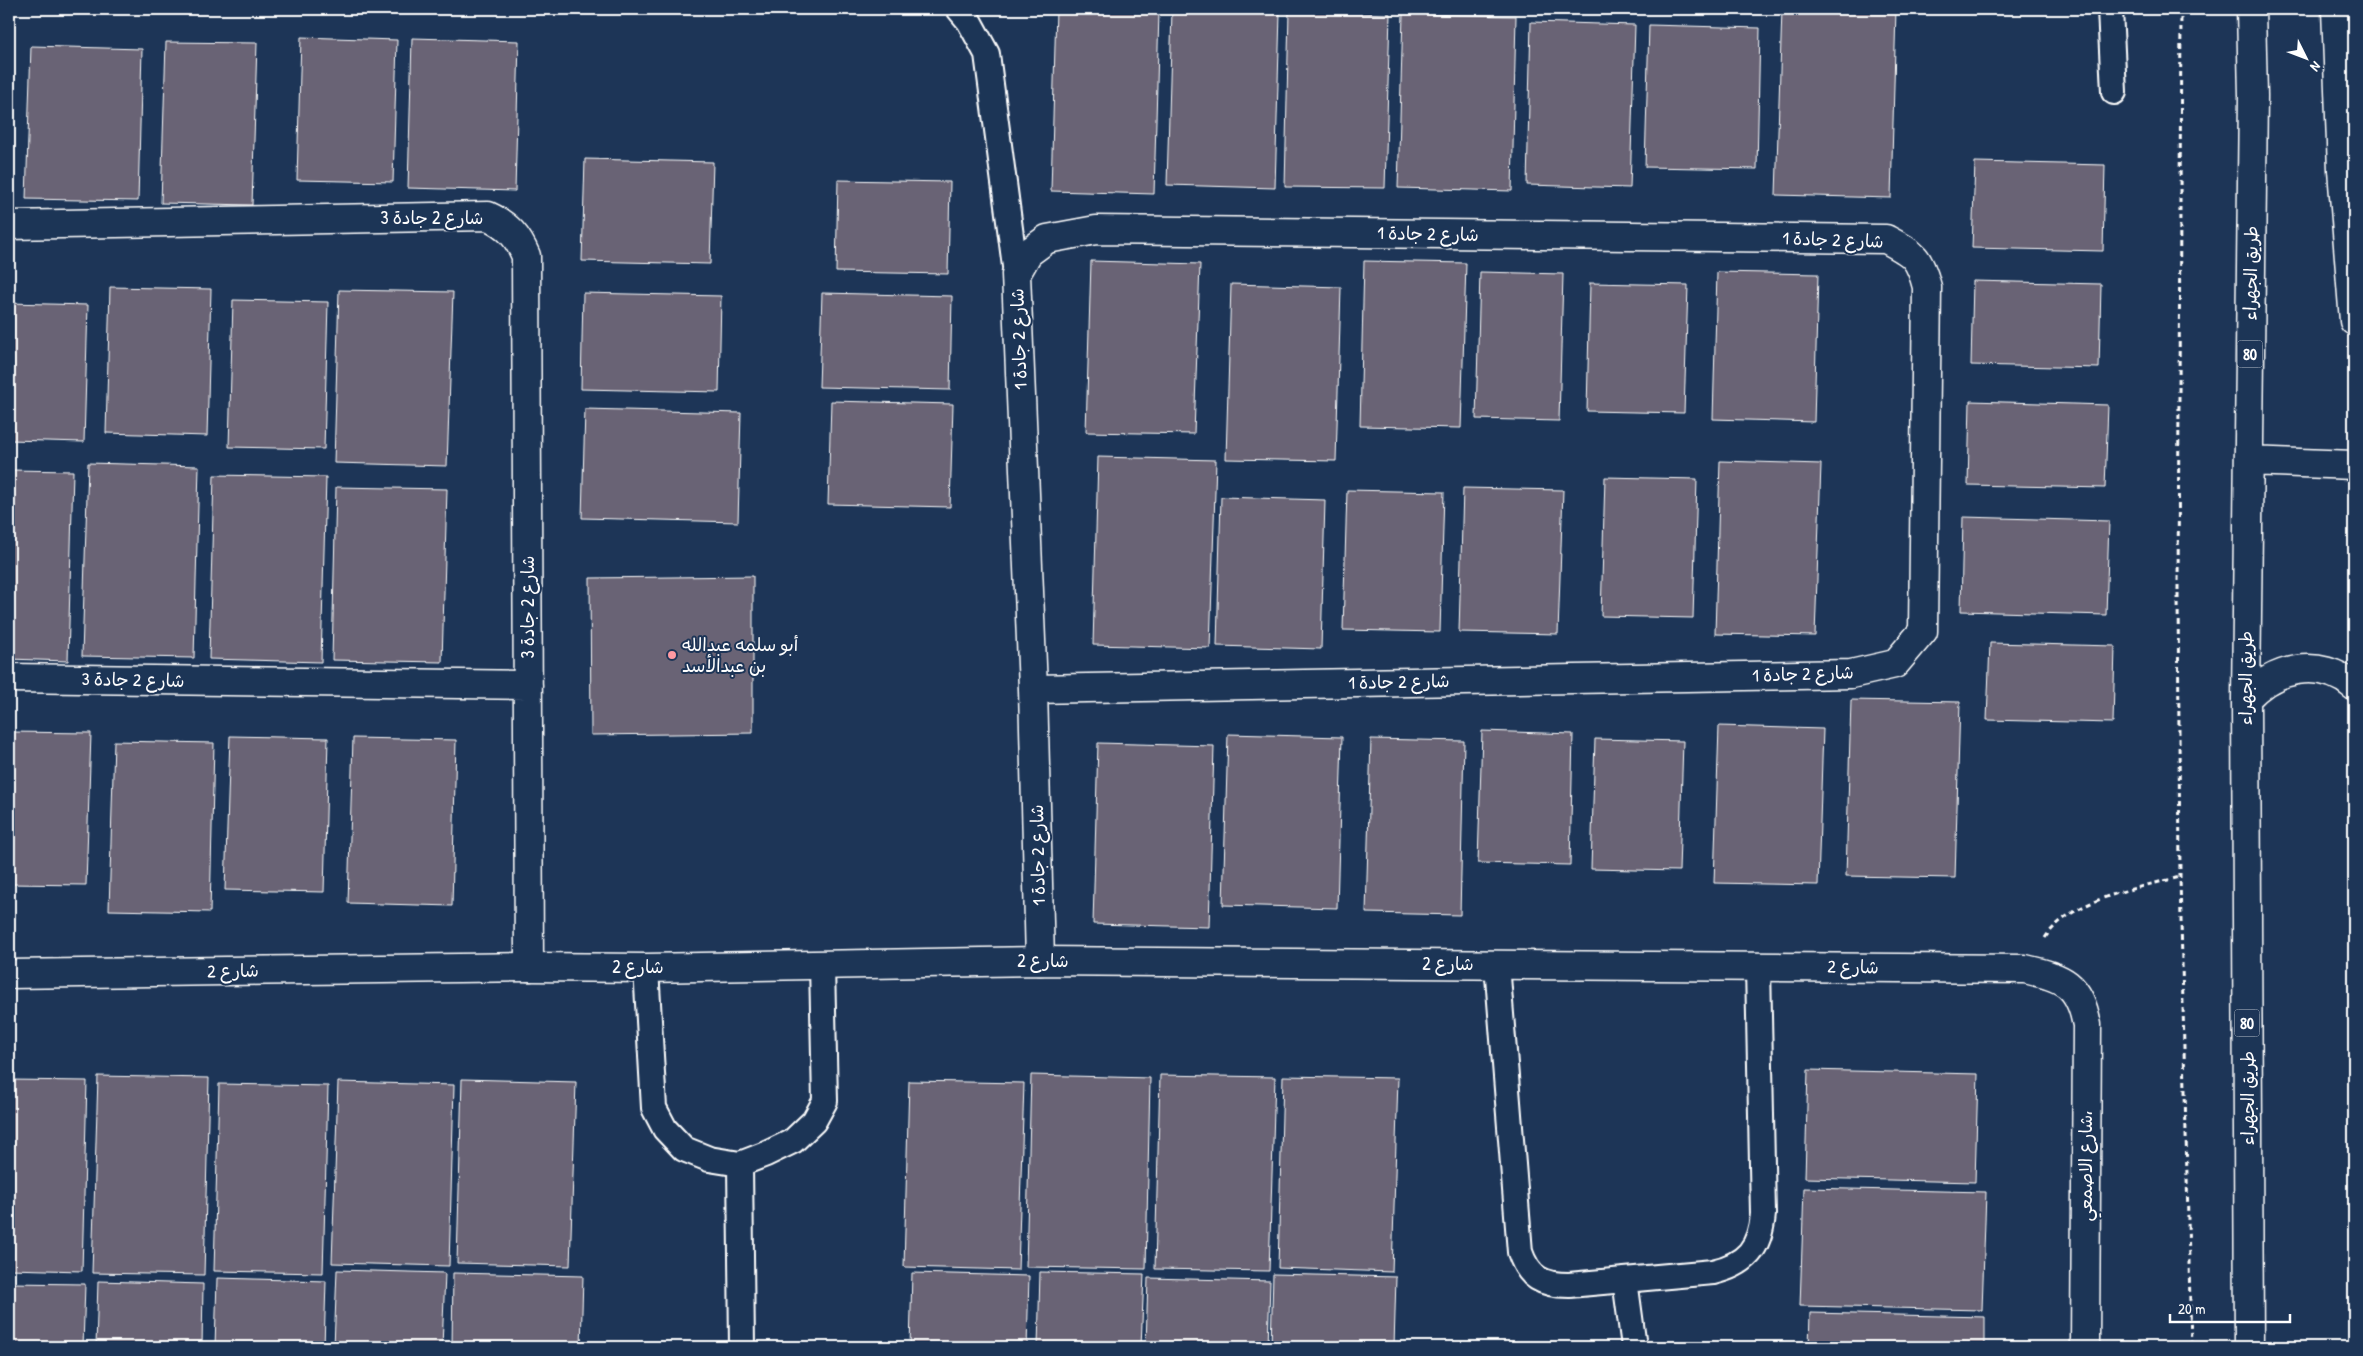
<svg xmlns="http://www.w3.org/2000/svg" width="2363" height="1356" viewBox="0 0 2363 1356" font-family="'Patrick Hand','Playpen Sans Arabic',sans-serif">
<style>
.building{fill:#696475;stroke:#fff}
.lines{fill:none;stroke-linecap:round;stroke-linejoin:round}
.service-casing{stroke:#fff;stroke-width:28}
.minor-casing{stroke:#fff;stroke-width:31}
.tertiary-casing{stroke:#fff;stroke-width:31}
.trunk-casing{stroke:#fff;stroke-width:31}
.path{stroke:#fff;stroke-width:3;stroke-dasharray:5 4;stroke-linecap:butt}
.service{stroke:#1d3557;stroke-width:24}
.minor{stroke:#1d3557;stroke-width:28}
.tertiary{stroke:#1d3557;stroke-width:28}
.trunk{stroke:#1d3557;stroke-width:28}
.poi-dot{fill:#ff9aa2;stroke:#1d3557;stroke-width:2}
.labels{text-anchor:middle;stroke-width:4;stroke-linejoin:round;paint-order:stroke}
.shield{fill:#1d3557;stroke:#bbc2cd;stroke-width:1}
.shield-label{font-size:16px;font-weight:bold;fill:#fff}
.street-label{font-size:18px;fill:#fff;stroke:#1d3557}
.poi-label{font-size:18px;fill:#fff;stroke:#1d3557;text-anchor:start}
</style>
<rect width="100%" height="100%" fill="#1d3557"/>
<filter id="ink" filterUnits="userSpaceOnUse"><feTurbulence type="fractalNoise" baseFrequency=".02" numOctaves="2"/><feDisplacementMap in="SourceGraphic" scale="10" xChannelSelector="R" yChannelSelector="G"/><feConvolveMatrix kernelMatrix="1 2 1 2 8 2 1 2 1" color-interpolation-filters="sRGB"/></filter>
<g filter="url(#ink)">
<!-- building -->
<path class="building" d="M420,9H496V10Z
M1056,9L1159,11L1154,194L1051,191Z
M1782,9H1896L1891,198L1776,195Z
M1172,10L1280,13L1275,188L1167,185Z
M1289,11L1390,14L1385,188L1285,187Z
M1403,14L1516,16L1512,191L1398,188Z
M1531,22L1635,25L1630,188L1527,185Z
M1649,25L1760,28L1757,169L1645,167Z
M301,37L397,40L393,182L297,180Z
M412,38L519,41L515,191L408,188Z
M166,42L257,43L252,205L161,203Z
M31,46L142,49L138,201L26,199Z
M585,159L713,162L710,264L582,261Z
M1975,162L2105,165L2103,251L1972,248Z
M838,180L950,182L948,274L836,272Z
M1091,261L1200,264L1194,434L1086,432Z
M1364,261L1466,263L1461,428L1360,426Z
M1480,272L1563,274L1559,421L1476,419Z
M1717,272L1818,274L1814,422L1713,419Z
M1973,281L2101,284L2099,368L1971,365Z
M1590,283L1688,285L1684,413L1587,411Z
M1231,284L1341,287L1336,461L1226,459Z
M110,287L211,289L207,436L106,433Z
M339,290L453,292L447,466L334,463Z
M583,293L721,296L719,392L581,389Z
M822,293L952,296L950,390L819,387Z
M233,300L328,302L324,449L229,447Z
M9,303L88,305L84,442L9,440Z
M831,401L953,404L950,507L828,504Z
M1970,401L2108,405L2105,488L1968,485Z
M585,409L741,413L738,522L582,518Z
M1098,457L1216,460L1210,648L1093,645Z
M1720,461L1821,464L1815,636L1715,634Z
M88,463L199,466L194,658L82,656Z
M9,470L73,471L68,661L9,659Z
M214,475L326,477L321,662L209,659Z
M1605,477L1697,479L1693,618L1601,616Z
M336,487L447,489L442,662L332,660Z
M1463,488L1563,490L1558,634L1459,632Z
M1347,490L1444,492L1440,632L1343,630Z
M1221,497L1325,500L1321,649L1217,646Z
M1963,517L2109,521L2106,615L1961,611Z
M753,576V733L591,735L590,578Z
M1990,643L2115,646L2113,723L1987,720Z
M1851,700L1960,702L1955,878L1846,876Z
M1719,726L1823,729L1818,885L1714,883Z
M1482,731L1573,734L1570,865L1478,863Z
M9,732L91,733L86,885L9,884Z
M1228,734L1342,737L1337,908L1223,905Z
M230,736L328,738L324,892L225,890Z
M353,738L456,740L452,906L348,903Z
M1371,739L1464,741L1460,915L1366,913Z
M1595,739L1683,741L1679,871L1591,869Z
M114,741L214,743L210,912L109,910Z
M1098,743L1214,746L1209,927L1093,924Z
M1808,1070L1978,1074L1975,1182L1805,1178Z
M1031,1075L1150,1078L1146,1269L1026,1267Z
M1160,1075L1275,1077L1269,1271L1155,1269Z
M98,1076L209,1078L204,1275L92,1273Z
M1283,1076L1398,1078L1392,1272L1278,1268Z
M462,1079L576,1082L570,1266L457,1263Z
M9,1080L87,1081L82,1271L9,1269Z
M909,1081L1024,1083L1018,1270L904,1267Z
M338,1082L454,1085L449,1266L332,1263Z
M219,1084L328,1086L323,1273L214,1271Z
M1804,1188L1986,1192L1982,1310L1800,1306Z
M337,1270L445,1273L442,1347H334Z
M1040,1272L1144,1274L1141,1347H1038Z
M453,1273L583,1276L581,1347H452Z
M912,1273L1029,1276L1027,1347H910Z
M1273,1274L1396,1277L1394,1347H1271Z
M217,1278L326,1281L324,1347H215Z
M1148,1278L1270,1281L1268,1347H1146Z
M98,1281L203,1284L202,1347H96Z
M9,1283L85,1284L83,1347H9Z
M1810,1313L1985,1317V1347H1809Z"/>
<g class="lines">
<!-- service casing -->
<g class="service-casing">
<path id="service" d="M959,9L969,21L987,54L1016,274
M2110,9L2114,92
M1497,964L1520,1252C1529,1278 1542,1285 1569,1285L1713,1272C1747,1264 1760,1248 1763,1214L1758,966
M646,968L654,1108L665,1129L684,1149L709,1159L740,1164L766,1154L793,1141L814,1121L825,1101L822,965
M740,1164L742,1347
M1625,1280L1634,1347"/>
</g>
<!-- minor casing -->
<g class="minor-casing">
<path id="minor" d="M9,225L488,216C508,225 518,237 526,256L529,967
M9,678L528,685
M1033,689L1851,674L1895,664L1923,631L1927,287C1919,256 1914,254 1886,239L1096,230L1047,239L1028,253L1016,274L1033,689L1040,961"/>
</g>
<!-- tertiary casing -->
<g class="tertiary-casing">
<path id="tertiary" d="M9,974L529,967L646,968L1040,961L2025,969C2064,978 2079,983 2087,1025L2085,1347"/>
</g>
<!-- trunk casing -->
<g class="trunk-casing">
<path id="trunk" d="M2336,9L2342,170L2354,321
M2249,461L2354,465
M2246,699C2273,668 2320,657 2354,686
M2249,1347L2246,699L2253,96L2251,9"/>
</g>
<!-- path -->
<path class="path" d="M2181,9L2178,591L2180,877L2191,1347
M2045,938C2071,899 2137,888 2180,877"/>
<!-- service -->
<use href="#service" class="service"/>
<!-- minor -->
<use href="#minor" class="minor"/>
<!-- tertiary -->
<use href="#tertiary" class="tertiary"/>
<!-- trunk -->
<use href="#trunk" class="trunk"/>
</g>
</g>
<!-- markers -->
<circle class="poi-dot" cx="672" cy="655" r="5"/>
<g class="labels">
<!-- shield labels -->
<g class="shield">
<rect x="2237.5" y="340.5" width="25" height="27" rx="4"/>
<rect x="2234.5" y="1009.5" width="25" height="27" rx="4"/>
</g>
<g class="shield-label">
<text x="2250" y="360">80</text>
<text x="2247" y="1029">80</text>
</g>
<!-- street labels -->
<g class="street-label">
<text x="432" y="224">شارع 2 جادة 3</text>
<text transform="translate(1428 234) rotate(1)" y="6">شارع 2 جادة 1</text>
<text transform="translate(1833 240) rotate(2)" y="6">شارع 2 جادة 1</text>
<text transform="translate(2251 273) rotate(-89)" y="6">طريق الجهراء</text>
<text transform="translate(1019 339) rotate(-92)" y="6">شارع 2 جادة 1</text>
<text transform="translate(528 607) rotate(-90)" y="6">شارع 2 جادة 3</text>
<text transform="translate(1803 674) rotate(-2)" y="6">شارع 2 جادة 1</text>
<text transform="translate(2246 678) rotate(-90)" y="6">طريق الجهراء</text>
<text transform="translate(133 680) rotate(1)" y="6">شارع 2 جادة 3</text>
<text transform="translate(1399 682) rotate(-1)" y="6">شارع 2 جادة 1</text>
<text transform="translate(1038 855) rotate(-91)" y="6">شارع 2 جادة 1</text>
<text x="1043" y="967">شارع 2</text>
<text x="1448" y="970">شارع 2</text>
<text x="638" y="973">شارع 2</text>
<text transform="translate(1853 967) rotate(1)" y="6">شارع 2</text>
<text transform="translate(233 971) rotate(-1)" y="6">شارع 2</text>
<text transform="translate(2248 1098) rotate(-90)" y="6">طريق الجهراء</text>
<text transform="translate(2086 1166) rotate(-90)" y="6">شارع الاصمعي،</text>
</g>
<!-- poi labels -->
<g class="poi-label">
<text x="682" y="651">أبو سلمه عبدالله<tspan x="682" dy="21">بن عبدالأسد</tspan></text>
</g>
</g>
<!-- margin -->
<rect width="2363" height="1356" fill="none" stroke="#1d3557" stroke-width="30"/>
<rect x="15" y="15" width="2333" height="1326" fill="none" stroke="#fff" stroke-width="2" filter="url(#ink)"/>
<!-- north arrow -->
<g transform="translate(2306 58) rotate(132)" stroke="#1d3557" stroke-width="4" paint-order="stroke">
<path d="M0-4L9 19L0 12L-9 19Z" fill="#ffffff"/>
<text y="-8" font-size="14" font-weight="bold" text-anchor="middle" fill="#ffffff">N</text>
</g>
<!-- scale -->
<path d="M2170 1314v8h120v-8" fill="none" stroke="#ffffff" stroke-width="2.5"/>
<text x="2178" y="1314" font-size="15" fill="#ffffff" stroke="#1d3557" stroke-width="4" paint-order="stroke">20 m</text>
</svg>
